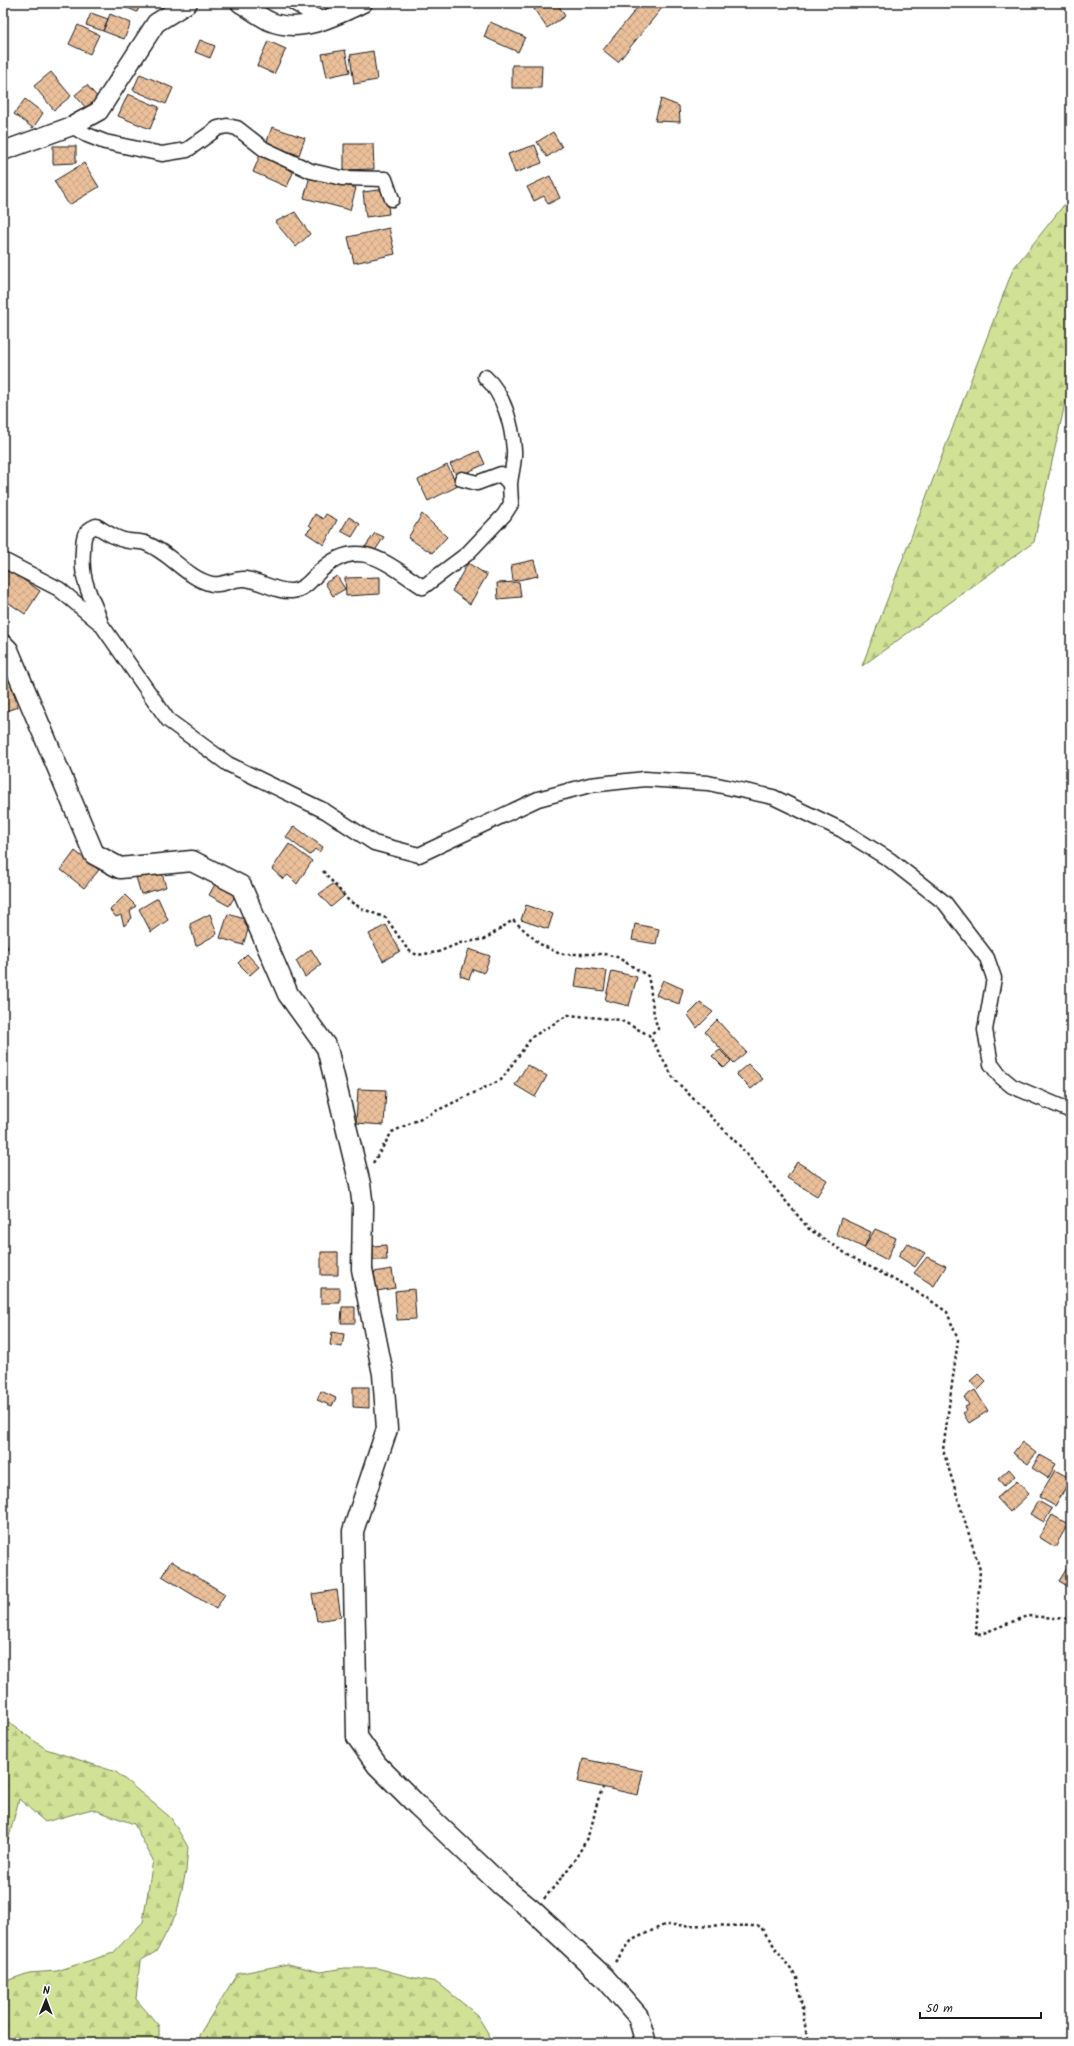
<svg xmlns="http://www.w3.org/2000/svg" width="1074" height="2046" viewBox="0 0 1074 2046" font-family="Kalam,sans-serif">
<style>
.forest{fill:url(#forest-firs);stroke:#767f59}
.building{fill:url(#building-cross-hatch);stroke:#1c1c1c}
.lines{fill:none;stroke-linecap:round;stroke-linejoin:round}
.minor-casing{stroke:#1c1c1c;stroke-width:17}
.tertiary-casing{stroke:#1c1c1c;stroke-width:21}
.secondary-casing{stroke:#1c1c1c;stroke-width:23}
.path{stroke:#1c1c1c;stroke-width:2.5;stroke-dasharray:3 3;stroke-linecap:butt}
.minor{stroke:#fff;stroke-width:14}
.tertiary{stroke:#fff;stroke-width:18}
.secondary{stroke:#fff;stroke-width:20}
</style>
<defs>
<pattern id="forest-firs" width="22" height="20" patternUnits="userSpaceOnUse"><rect width="22" height="20" fill="#d1e296"/><path d="M5 1l3.5 6h-7zM16 11l3.5 6h-7z" fill="#b3c181"/></pattern>
<pattern id="building-cross-hatch" width="8" height="8" patternUnits="userSpaceOnUse"><rect width="8" height="8" fill="#ebc09b"/><path d="M0 0l8 8M0 8l8-8" fill="none" stroke="#c9a485"/></pattern>
</defs>
<rect width="100%" height="100%" fill="#fff"/>
<filter id="ink" filterUnits="userSpaceOnUse"><feTurbulence type="fractalNoise" baseFrequency=".025" numOctaves="2"/><feDisplacementMap in="SourceGraphic" scale="8" xChannelSelector="R" yChannelSelector="G"/><feConvolveMatrix kernelMatrix="1 2 1 2 8 2 1 2 1" color-interpolation-filters="sRGB"/></filter>
<g filter="url(#ink)">
<!-- forest -->
<path class="forest" d="M1071,196V377L1034,542L862,666L1013,269Z
M3,1719L46,1749L116,1772L171,1818L188,1847L186,1871L177,1912L157,1951L140,1961L136,1999L159,2026V2043H3V1982L29,1973L57,1971L113,1953L143,1922L153,1860L134,1824L92,1809L45,1822L19,1799L8,1841L3,1845Z
M288,1964L320,1972L344,1968H377L414,1978L437,1982L477,2015L494,2043H200L199,2035L237,1974Z"/>
<!-- building -->
<path class="building" d="M124,3H141L137,12L123,6Z
M544,3H557L565,16L547,28L534,9Z
M641,3H666L618,62L603,50Z
M91,13L108,19L103,31L86,25Z
M110,14L131,23L124,39L103,31Z
M490,22L525,37L518,52L484,37Z
M78,25L99,35L90,54L69,44Z
M200,40L215,46L210,58L195,52Z
M268,41L286,49L274,74L257,66Z
M345,50L350,72L327,77L322,54Z
M373,51L377,80L354,84L350,55Z
M512,65H542L541,88H512Z
M51,72L71,96L54,110L34,86Z
M140,74L173,88L166,104L133,90Z
M87,85L98,98L86,108L75,95Z
M128,94L159,107L150,129L118,116Z
M25,99L43,113L33,128L14,114Z
M661,99L679,106L680,122L655,121Z
M272,127L305,138L299,155L266,144Z
M553,132L562,147L547,157L537,142Z
M344,144H373L374,169L344,170Z
M535,145L542,163L515,173L508,154Z
M53,146H76V163L53,164Z
M261,153L295,168L287,187L253,172Z
M84,163L99,187L69,205L54,181Z
M310,176L356,188L350,210L304,198Z
M550,176L560,198L548,204L544,196L534,201L527,187Z
M386,189L389,214L366,217L363,192Z
M295,212L310,234L296,247L275,222Z
M389,228L395,254L354,263L348,237Z
M479,451L485,464L457,477L450,464Z
M447,465L458,486L428,501L418,480Z
M315,514L323,519L326,514L337,520L324,545L306,533L312,527L309,525Z
M422,514L447,537L432,553L408,538Z
M349,517L360,524L352,537L341,531Z
M375,533L384,537L374,552L365,547Z
M534,560L538,576L513,581L511,565Z
M468,563L487,575L470,604L452,591Z
M3,566L40,591L25,614L3,599Z
M337,576L345,589L333,596L325,583Z
M380,577V594L346,596L345,578Z
M519,582L521,597L498,599L497,583Z
M10,681L18,707L3,712V684Z
M294,826L323,847L319,852L315,849L310,855L286,837Z
M289,844L312,861L297,884L288,875L283,879L272,869Z
M75,851L99,870L84,888L61,870Z
M161,870L166,887L141,894L136,877Z
M218,879L238,891L229,906L209,895Z
M333,884L344,896L331,907L319,894Z
M125,895L136,906L130,911L132,918L124,926L121,915L116,917L110,910Z
M158,898L168,920L151,932L139,909Z
M526,905L553,914L548,929L521,920Z
M210,914L217,934L196,946L190,924Z
M228,914L251,921L243,945L220,938Z
M635,924L659,929L656,944L632,940Z
M386,925L400,951L383,961L369,934Z
M3,938L8,948L3,951Z
M311,949L321,965L305,977L296,961Z
M469,949L490,956L484,973L473,969L469,979L460,976Z
M247,954L259,967L250,975L238,963Z
M578,967L607,971L604,991L575,987Z
M612,971L637,977L629,1006L605,1000Z
M663,980L683,989L679,1004L656,995Z
M700,1003L713,1012L697,1028L688,1015Z
M717,1020L746,1052L734,1063L705,1032Z
M720,1050L731,1061L724,1068L712,1056Z
M748,1064L763,1079L751,1089L736,1074Z
M527,1065L547,1076L535,1097L515,1085Z
M358,1089L386,1090L384,1125L356,1123Z
M797,1162L827,1180L817,1196L787,1178Z
M841,1218L871,1232L864,1248L836,1234Z
M875,1229L896,1238L887,1260L864,1248Z
M907,1243L925,1253L915,1267L898,1256Z
M386,1245L387,1260H373V1246Z
M321,1252H338V1275H321Z
M927,1257L946,1266L934,1286L914,1273Z
M392,1269L395,1288L377,1291L374,1272Z
M321,1288H340V1303H321Z
M414,1289L416,1319L397,1320L395,1291Z
M342,1307H355V1323H341Z
M332,1332L344,1334L342,1347L330,1345Z
M978,1374L986,1382L978,1390L970,1381Z
M353,1387H369V1408L353,1407Z
M975,1390L988,1411L969,1423L963,1413L967,1411L965,1407L969,1405L964,1397Z
M321,1391L336,1398L332,1406L317,1400Z
M1022,1442L1036,1453L1028,1464L1013,1453Z
M1040,1455L1056,1464L1048,1478L1032,1468Z
M1009,1469L1015,1476L1004,1486L998,1479Z
M1055,1470L1071,1479L1055,1506L1039,1497Z
M1017,1481L1029,1494L1010,1512L997,1498Z
M1038,1501L1052,1509L1044,1522L1030,1514Z
M1052,1515L1068,1524L1055,1547L1039,1537Z
M171,1561L225,1594L216,1609L162,1576Z
M1069,1565L1071,1566V1588L1059,1581Z
M337,1590L341,1617L317,1621L312,1594Z
M583,1759L643,1771L638,1795L578,1782Z"/>
<g class="lines">
<!-- minor casing -->
<g class="minor-casing">
<path id="minor" d="M294,3L324,21
M72,126L87,135L105,142L162,154L187,150L218,128L227,126L237,128L264,149L311,171L342,178L385,179L392,199
M485,377C504,394 512,425 514,450C515,461 511,473 510,484
M3,560L59,589L101,624L168,720L228,764L325,811L374,843L419,855L538,799L590,785L645,779L708,783L773,797L842,830L890,860L945,903L987,958L994,978L985,1030L991,1064L1000,1076L1012,1086L1071,1111
M101,624C98,611 91,600 87,587C82,574 82,563 83,550C83,537 84,531 96,526C105,531 114,538 124,540C130,542 138,541 145,543C170,552 186,578 212,584C223,586 234,578 245,579C261,581 276,592 292,591C304,590 311,580 319,572C358,534 387,564 423,587L467,554L504,515L511,504L510,484L501,474L477,483L462,479"/>
</g>
<!-- tertiary casing -->
<g class="tertiary-casing">
<path id="tertiary" d="M240,3C250,9 259,16 269,21C300,35 336,16 363,3
M3,151L72,126L99,111L156,23L188,3"/>
</g>
<!-- secondary casing -->
<g class="secondary-casing">
<path id="secondary" d="M3,645L8,650L94,854L120,868L192,861L241,886L288,994L327,1048L360,1184L363,1207L362,1269L383,1374L387,1429L353,1531L357,1737L377,1765L418,1806L500,1884L534,1912L604,1977L638,2016L646,2043"/>
</g>
<!-- path -->
<path class="path" d="M323,871L349,901L363,909L386,918L408,950L417,955L438,952L460,943L485,939L513,920L540,944L560,954H604L617,957L648,976C652,994 652,1012 658,1029L649,1035
M373,1163L392,1132L501,1080L532,1037L568,1015L620,1020L649,1035L674,1079L739,1145L809,1229L848,1255L924,1296L947,1312L958,1340L943,1450L980,1570L976,1636L1027,1616L1071,1619
M544,1899C561,1878 579,1858 589,1833C595,1818 595,1803 603,1788
M615,1962L632,1940L664,1925L760,1926L797,1978L808,2043"/>
<!-- minor -->
<use href="#minor" class="minor"/>
<!-- tertiary -->
<use href="#tertiary" class="tertiary"/>
<!-- secondary -->
<use href="#secondary" class="secondary"/>
</g>
</g>
<!-- margin -->
<rect width="1074" height="2046" fill="none" stroke="#fff" stroke-width="16"/>
<rect x="8" y="8" width="1058" height="2030" fill="none" stroke="#1c1c1c" stroke-width="1.5" filter="url(#ink)"/>
<!-- north arrow -->
<g transform="translate(46 2000) rotate(1)" stroke="#ffffff" stroke-width="3" paint-order="stroke">
<path d="M0-3L7 15L0 10L-7 15Z" fill="#1c1c1c"/>
<text y="-6" font-size="11" font-weight="bold" text-anchor="middle" fill="#1c1c1c">N</text>
</g>
<!-- scale -->
<path d="M920 2012v6h121v-6" fill="none" stroke="#1c1c1c" stroke-width="2"/>
<text x="926" y="2012" font-size="12" fill="#1c1c1c" stroke="#ffffff" stroke-width="3" paint-order="stroke">50 m</text>
</svg>
